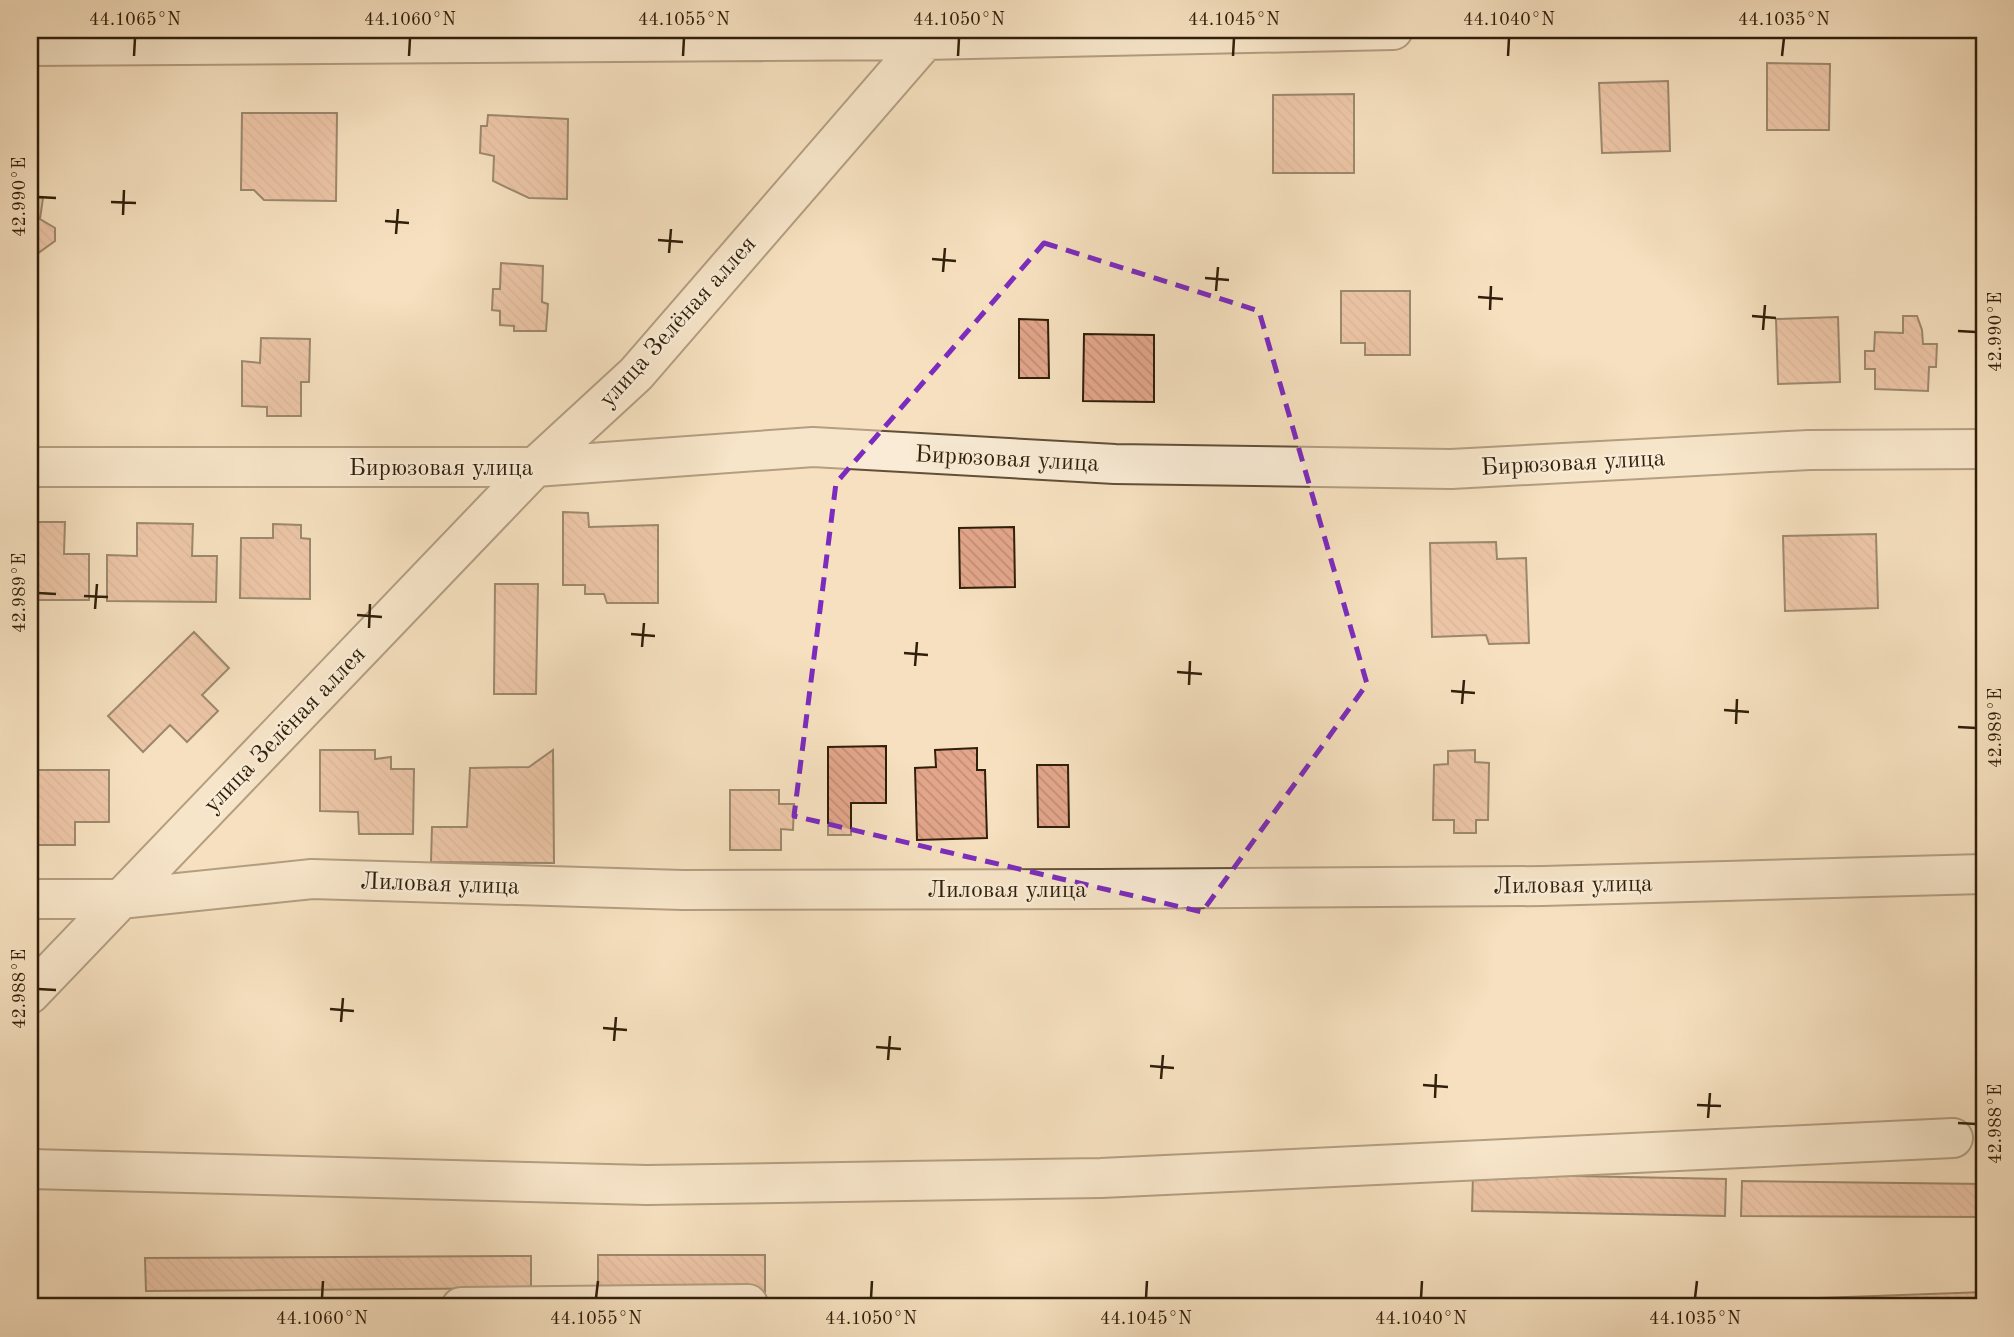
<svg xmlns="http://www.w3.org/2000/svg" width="2014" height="1337" viewBox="0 0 2014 1337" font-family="'Old Standard TT',serif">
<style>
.building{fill:url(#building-back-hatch);stroke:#301f0a;stroke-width:2}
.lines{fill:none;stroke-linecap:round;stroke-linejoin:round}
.minor-casing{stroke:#624f37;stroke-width:42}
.minor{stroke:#f9ebd5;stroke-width:38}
.marked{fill:none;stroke:#7b2cbf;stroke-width:5;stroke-dasharray:14 9;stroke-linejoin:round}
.ticks{fill:none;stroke:#301f0a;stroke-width:2.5}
.labels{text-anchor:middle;stroke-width:5;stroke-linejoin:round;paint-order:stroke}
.street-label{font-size:24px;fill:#301f0a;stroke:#f9ebd5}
.neatline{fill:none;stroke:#301f0a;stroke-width:2.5}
.ticks-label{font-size:18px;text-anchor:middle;fill:#301f0a}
</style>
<defs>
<pattern id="building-back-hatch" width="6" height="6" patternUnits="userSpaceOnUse" patternTransform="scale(1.75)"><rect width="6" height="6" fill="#e3a68b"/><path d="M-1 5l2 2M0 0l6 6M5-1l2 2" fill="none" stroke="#c38e77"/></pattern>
</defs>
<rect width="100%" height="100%" fill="#f6e0bf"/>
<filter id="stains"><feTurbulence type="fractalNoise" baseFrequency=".00286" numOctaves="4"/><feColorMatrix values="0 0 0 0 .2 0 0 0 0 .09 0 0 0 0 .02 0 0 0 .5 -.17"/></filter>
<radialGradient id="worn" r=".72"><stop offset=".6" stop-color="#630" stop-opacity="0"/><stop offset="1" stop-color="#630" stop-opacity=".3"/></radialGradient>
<!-- building -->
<path class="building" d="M1767,63L1830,64L1829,130H1767Z
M1668,81L1670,151L1602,153L1599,83Z
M1354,94V173H1273V95Z
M242,113H337L336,201L264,200L254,190H241Z
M488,115L568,119L567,199L529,198L493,181L494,156L480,153L481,126H487Z
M30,197L43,198L40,219L55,228V241L30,259Z
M501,263L543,266L542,302L548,304L546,331H514V326L500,325V311L492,310L493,289H500Z
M1341,291H1410V355H1365V343H1341Z
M1903,316H1917L1922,330L1923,344H1937L1936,367H1929L1928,391L1875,389V369H1865V351H1874L1875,332L1903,333Z
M1838,317L1840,382L1778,384L1776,319Z
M1019,319L1048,320L1049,378H1019Z
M1084,334L1154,335V402L1083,401Z
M261,338L310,339L309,382H301V416H267V407L242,406V361L260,363Z
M563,512L588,513L589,527L658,525V603H607L604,594H585V585H563Z
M30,522H65L64,554H89V600H30Z
M137,523L193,524L192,556H217L216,602L107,601V555L137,556Z
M273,524L301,525V538L310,539V599L240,598L241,538H273Z
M1014,527L1015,587L960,588L959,528Z
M1876,534L1878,608L1785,611L1783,536Z
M1496,542L1497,559L1526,558L1529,643L1489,644L1486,635L1432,637L1430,543Z
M495,584H538L536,694H494Z
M194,632L229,668L202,695L218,711L187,742L170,725L143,752L108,716Z
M886,746V803H851V835H828V747Z
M977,748V770H985L987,838L917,840L915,768L936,767L935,750Z
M320,750H375V759L391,757V769H414L413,834H359L358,812L320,811Z
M553,750L554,863L431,862L432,827H467L470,768L529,767Z
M1475,750V762L1489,763L1488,820H1476V833H1454V820H1433L1434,765L1448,764V751Z
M1037,765H1068L1069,827H1038Z
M30,770H109V822H75V845H30Z
M730,790H779V804H794L793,830L781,829V850H730Z
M1473,1174L1726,1179L1725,1216L1472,1211Z
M1742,1181L1984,1184V1217L1741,1216Z
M598,1255H765V1292L598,1293Z
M531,1256V1288L146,1291L145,1258Z
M1984,1292V1307H1768L1767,1300Z
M1524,1301L1740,1305V1307H1524Z"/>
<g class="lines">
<!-- minor casing -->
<g class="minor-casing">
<path id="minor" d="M30,46L924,40L1393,30
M30,467H535L813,447L1115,464L1451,469L1809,450L1984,449
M30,899H120L312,879L683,890L1100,889L1543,886L1984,874
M30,994L535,467L636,374L934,30
M30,1169L647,1185L1101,1178L1953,1138
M461,1307L748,1304"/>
</g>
<!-- minor -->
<use href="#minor" class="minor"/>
</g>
<!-- marked area -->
<path d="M0 0H2014V1337H0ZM1044,243L1259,311L1367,684L1202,912L794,816L836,483Z" fill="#f6e0bf" fill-opacity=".55" fill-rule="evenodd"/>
<path class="marked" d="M1044,243L1259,311L1367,684L1202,912L794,816L836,483Z"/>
<!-- ticks -->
<path class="ticks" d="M134,56L135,38M409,56L410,38M683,56L684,38M958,56L959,38M1233,56L1234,38M1508,56L1509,38M1782,56L1784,38M38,197L56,198M111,202L136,203M123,215L124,190M385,221L409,223M396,234L398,209M658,240L683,242M669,253L671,229M932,259L956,261M943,272L945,248M1205,278L1229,280M1216,291L1218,267M1478,297L1503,299M1490,310L1491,286M1752,316L1776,318M1763,330L1765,305M1958,331L1976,332M38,593L56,594M84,596L108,597M95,609L97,584M357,615L382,617M369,628L370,604M631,634L655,636M642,647L644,623M904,653L928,655M915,666L917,642M1177,672L1202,674M1189,685L1190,661M1451,691L1475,693M1462,704L1464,680M1724,710L1749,712M1736,724L1737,699M1958,727L1976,728M38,989L56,990M330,1009L354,1011M341,1022L343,998M603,1028L627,1030M614,1041L616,1017M876,1047L901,1049M888,1060L890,1036M1150,1066L1174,1068M1161,1079L1163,1055M1423,1085L1448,1087M1435,1098L1436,1074M1697,1105L1721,1106M1708,1118L1710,1093M1958,1123L1976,1124M322,1298L323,1281M596,1298L598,1281M871,1298L872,1281M1146,1298L1147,1281M1421,1298L1422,1281M1695,1298L1697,1281"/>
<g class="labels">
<!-- street labels -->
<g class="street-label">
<text transform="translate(677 321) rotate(-48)" y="8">улица Зелёная аллея</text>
<text transform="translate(1007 458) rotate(3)" y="8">Бирюзовая улица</text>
<text transform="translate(1573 462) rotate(-3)" y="8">Бирюзовая улица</text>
<text x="441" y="475">Бирюзовая улица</text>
<text transform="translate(284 729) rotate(-46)" y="8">улица Зелёная аллея</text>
<text transform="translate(440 883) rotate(2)" y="8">Лиловая улица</text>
<text transform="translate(1573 884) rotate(-1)" y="8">Лиловая улица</text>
<text x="1007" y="897">Лиловая улица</text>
</g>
</g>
<!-- margin -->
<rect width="2014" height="1337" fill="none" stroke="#f6e0bf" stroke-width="77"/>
<rect x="38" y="38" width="1938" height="1260" class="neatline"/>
<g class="ticks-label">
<text x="135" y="25">44.1065°N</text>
<text x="410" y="25">44.1060°N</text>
<text x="684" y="25">44.1055°N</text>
<text x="959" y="25">44.1050°N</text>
<text x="1234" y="25">44.1045°N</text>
<text x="1509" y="25">44.1040°N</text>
<text x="1784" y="25">44.1035°N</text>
<text transform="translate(19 197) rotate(-90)" y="6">42.990°E</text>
<text transform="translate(1995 332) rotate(-90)" y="6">42.990°E</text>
<text transform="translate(19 593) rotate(-90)" y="6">42.989°E</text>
<text transform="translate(1995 728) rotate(-90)" y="6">42.989°E</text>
<text transform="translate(19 989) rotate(-90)" y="6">42.988°E</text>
<text transform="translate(1995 1124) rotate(-90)" y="6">42.988°E</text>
<text x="322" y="1324">44.1060°N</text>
<text x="596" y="1324">44.1055°N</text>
<text x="871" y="1324">44.1050°N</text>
<text x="1146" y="1324">44.1045°N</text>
<text x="1421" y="1324">44.1040°N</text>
<text x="1695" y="1324">44.1035°N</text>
</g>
<rect width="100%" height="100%" filter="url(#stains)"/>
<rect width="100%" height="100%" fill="url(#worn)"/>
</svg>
